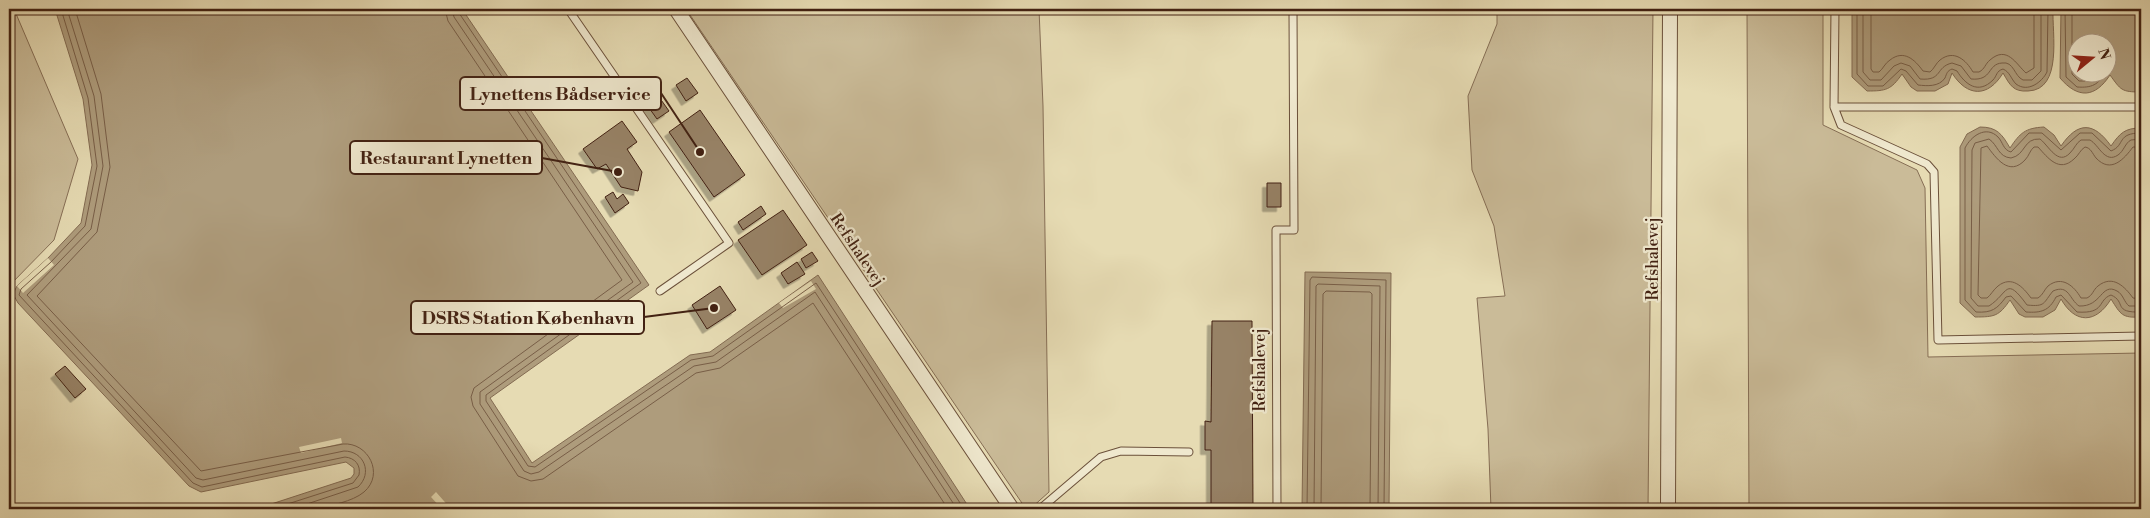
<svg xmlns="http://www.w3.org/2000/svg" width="2150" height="518" viewBox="0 0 2150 518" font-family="'Libre Bodoni',serif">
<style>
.green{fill:#cabb98;stroke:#866e55}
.water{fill:#ae9c7c;stroke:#836b52;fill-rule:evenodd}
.pier{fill:#e6dbb3}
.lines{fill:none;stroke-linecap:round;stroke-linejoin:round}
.shore{stroke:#785e47;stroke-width:1}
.building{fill:#978266;stroke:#422112;filter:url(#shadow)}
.lane-casing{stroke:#6b503a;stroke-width:9}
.street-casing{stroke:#6b503a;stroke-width:16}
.lane{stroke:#efe8ce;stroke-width:7}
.street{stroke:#efe8ce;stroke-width:14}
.labels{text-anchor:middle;stroke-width:4.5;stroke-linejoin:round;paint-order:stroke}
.street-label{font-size:16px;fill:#422112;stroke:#efe8ce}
.leader{fill:none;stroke:#422112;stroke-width:2}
.callout-dot{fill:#422112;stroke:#efe8ce;stroke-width:2}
.callout{fill:#efe8ce;stroke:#422112;stroke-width:2}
.callout-label{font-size:18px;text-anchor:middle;font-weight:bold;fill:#422112}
</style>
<defs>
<filter id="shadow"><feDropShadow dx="-4.5" dy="4.5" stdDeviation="0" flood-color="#0004"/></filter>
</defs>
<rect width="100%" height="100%" fill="#e6dbb3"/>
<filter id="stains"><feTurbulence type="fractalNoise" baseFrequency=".004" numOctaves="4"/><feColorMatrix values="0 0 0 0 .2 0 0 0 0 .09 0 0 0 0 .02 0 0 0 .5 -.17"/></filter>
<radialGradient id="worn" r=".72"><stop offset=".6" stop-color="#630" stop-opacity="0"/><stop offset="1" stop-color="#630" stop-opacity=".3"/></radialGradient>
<!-- green -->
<path class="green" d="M9,9H14L78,159L54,240L9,286Z
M686,9H1039L1043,106L1049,492L1030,509H1026Z
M1497,9H1653L1648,509H1491L1488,429L1477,298L1505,296L1494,226L1472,170L1468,96L1497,24Z
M1747,9H1823V125L1917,170L1925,188L1928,357L2141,353V509H1749Z"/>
<!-- water -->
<path class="water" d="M55,9H462L649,285L490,398L532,463L690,355L710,352L818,275L970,509H256L351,478L354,474V468L346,462L201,492L189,486L18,303L13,294L17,286L48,258L81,223L92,165L83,99Z
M1852,9H2053C2052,33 2063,90 2028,91C2013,92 2010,85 2003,73C1988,98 1967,97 1952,73L1948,84L1935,91H1917L1911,87L1902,74C1891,90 1886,91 1867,91L1852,77Z
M2061,9H2141V92C2121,92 2121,90 2110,75C2095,98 2078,99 2060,78ZM2078,42H2108V72H2078Z
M1980,127C1997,127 2002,134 2010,148C2020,133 2025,128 2044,127L2054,135L2061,146C2078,121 2094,122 2111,146C2120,133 2125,128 2141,128V317C2122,318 2121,315 2111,299C2096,324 2075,324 2061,299L2055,310L2043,317H2025L2019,314L2010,300C1999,316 1995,317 1975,317L1960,303V147L1967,134Z
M1305,272L1391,273L1389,509H1302Z"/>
<!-- pier -->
<path class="pier" d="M48,258L54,265L23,293L17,286Z
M811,281L816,289L783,308L779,303Z
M341,438L342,443L301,453L299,447Z
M436,492L451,509H442L431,497Z"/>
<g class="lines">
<!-- shore -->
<path class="shore" d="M61,9L88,98L97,166L85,226L51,262L21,289L19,295L193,483L202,487L345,457C355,458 361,465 359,475L353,483L272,509
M67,9L94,96L103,166L91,229L27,295L196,478L203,480L344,451C364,451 373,473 358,487L292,509
M75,9L101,94L110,167L97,232L37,296L201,471L343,444C368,442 385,474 364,492C352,502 331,505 317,509
M445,9L448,21L622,280L474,388L471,397L473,406L518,476L531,481L543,479L696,373L720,368L813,303L948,509
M452,9L454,17L633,282L480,392V404L524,471L531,474L539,472L694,366L716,362L815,292L957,509
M458,9L459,13L641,283L486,395V401L528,466L535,467L691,360L713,356L816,283L964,509
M1857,9V74L1868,86H1883L1901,69L1906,71L1918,85C1927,86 1939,87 1945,78C1947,73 1947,71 1952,69L1957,71C1965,84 1978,95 1993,80C1997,76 1996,71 2003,69C2010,72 2011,79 2016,84C2028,93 2042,82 2047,72L2048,9
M1863,9V72L1870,80H1881L1894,66L1901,63L1910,66L1920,79C1943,81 1935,67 1952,63L1961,66L1971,79C1993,81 1987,64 2002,63C2014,61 2014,76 2023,80H2032L2041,71V9
M1871,9V69L1873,72H1879C1883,69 1885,63 1890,60C1904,49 1915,60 1923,71L1930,72C1934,69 1936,63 1940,60C1954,49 1966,60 1973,72H1979C1985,69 1985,64 1990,60C2007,45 2016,64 2026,73L2034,68V9
M2065,9L2066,77L2077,87C2092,88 2098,85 2106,72
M2072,9V74L2079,81H2089L2099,72
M2141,133C2116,133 2126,145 2111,151L2092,133H2080L2061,150L2042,133H2029L2011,152C2003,150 2003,142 1998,137C1986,125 1971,136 1965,148V300L1976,312C1992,313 1997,309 2006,297L2011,296L2026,312C2041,313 2049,311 2056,297L2061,295L2077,312C2106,314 2097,300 2111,295C2127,302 2112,313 2141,312
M2141,139L2131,140C2125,143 2124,151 2118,155C2105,164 2099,145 2090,140H2081C2076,143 2075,148 2070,153C2058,166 2049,146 2040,139C2023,138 2026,155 2011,158C1998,157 1998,145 1989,139L1975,143L1972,150L1971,298L1978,306H1989C2009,293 2005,275 2027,305C2046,307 2043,303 2053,291C2069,284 2069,299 2079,306C2102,307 2101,282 2117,291C2123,294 2124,302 2129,306H2141
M2141,147H2133C2124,159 2111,174 2096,158C2092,153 2091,148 2085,147C2080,150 2079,155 2074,159C2059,173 2048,158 2038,147H2034C2030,150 2029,156 2025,160C2009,177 1996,158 1987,146L1981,148L1978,295L1981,298H1987C1991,295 1993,290 1998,286C2012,275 2023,287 2031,298H2038C2043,295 2044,290 2048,286C2062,275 2074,286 2081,298H2087C2093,295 2093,290 2098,286C2113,274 2125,287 2133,298L2141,299
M1307,509L1310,280L1312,277L1386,280L1384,509
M1314,509L1316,286L1318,284L1380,286L1378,509
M1321,509L1323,294L1326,291L1370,292L1372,294L1370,509"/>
</g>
<!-- building -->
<path class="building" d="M687,78L698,93L686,101L676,85Z
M659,97L669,111L657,119L647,105Z
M700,110L745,175L714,197L669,132Z
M622,121L637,142L627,149L642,172L638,191L621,187L606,164L597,169L583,149Z
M1267,183H1281V207H1267Z
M613,192L617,199L623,194L629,203L615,213L605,197Z
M761,206L766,214L743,230L738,222Z
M783,210L807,245L762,275L738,240Z
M812,252L818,261L806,268L801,259Z
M797,262L805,274L788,284L781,273Z
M720,286L736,310L707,329L692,305Z
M1212,321H1252L1253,509H1211V450H1205V421L1211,422Z
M65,366L86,389L75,398L55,374Z"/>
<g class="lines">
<!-- lane casing -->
<g class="lane-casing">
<path id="lane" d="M568,9L729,243L660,291
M1835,9L1834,107H2141
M1834,107L1841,125L1927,164L1934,172L1938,340L2141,336
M1040,509L1101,457L1121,451L1189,452
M1277,509L1276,230H1294L1293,9"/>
</g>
<!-- street casing -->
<g class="street-casing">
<path id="street" d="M676,9L1012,509
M1668,509L1670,9"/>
</g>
<!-- lane -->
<use href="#lane" class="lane"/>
<!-- street -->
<use href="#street" class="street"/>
</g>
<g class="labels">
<!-- street labels -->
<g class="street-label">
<text transform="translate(858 249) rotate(56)" y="6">Refshalevej</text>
<text transform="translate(1652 259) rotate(-90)" y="6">Refshalevej</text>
<text transform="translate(1259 370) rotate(-90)" y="6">Refshalevej</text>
</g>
</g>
<!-- callouts -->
<path class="leader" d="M700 152L661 93M618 172L542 158M714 308L644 317"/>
<g class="callout-dot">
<circle cx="700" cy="152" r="5"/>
<circle cx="618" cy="172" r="5"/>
<circle cx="714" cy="308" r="5"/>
</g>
<g class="callout">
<rect x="460" y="77" width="201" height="33" rx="5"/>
<rect x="350" y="141" width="192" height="33" rx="5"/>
<rect x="411" y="301" width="233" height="33" rx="5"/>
</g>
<g class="callout-label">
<text x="560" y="100">Lynettens Bådservice</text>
<text x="446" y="164">Restaurant Lynetten</text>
<text x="528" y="324">DSRS Station København</text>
</g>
<!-- margin -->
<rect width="2150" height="518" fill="none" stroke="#e6dbb3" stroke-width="30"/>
<rect x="10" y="10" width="2130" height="498" fill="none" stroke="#422112" stroke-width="2.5"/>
<rect x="15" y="15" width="2120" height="488" fill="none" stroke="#422112"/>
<!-- north arrow -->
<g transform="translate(2092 58) rotate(72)"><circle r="24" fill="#efe8ce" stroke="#aa9883"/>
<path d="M0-4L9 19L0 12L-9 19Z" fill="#8f2418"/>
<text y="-8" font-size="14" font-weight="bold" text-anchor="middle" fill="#422112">N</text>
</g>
<rect width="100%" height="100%" filter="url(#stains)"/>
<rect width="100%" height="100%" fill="url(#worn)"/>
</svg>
